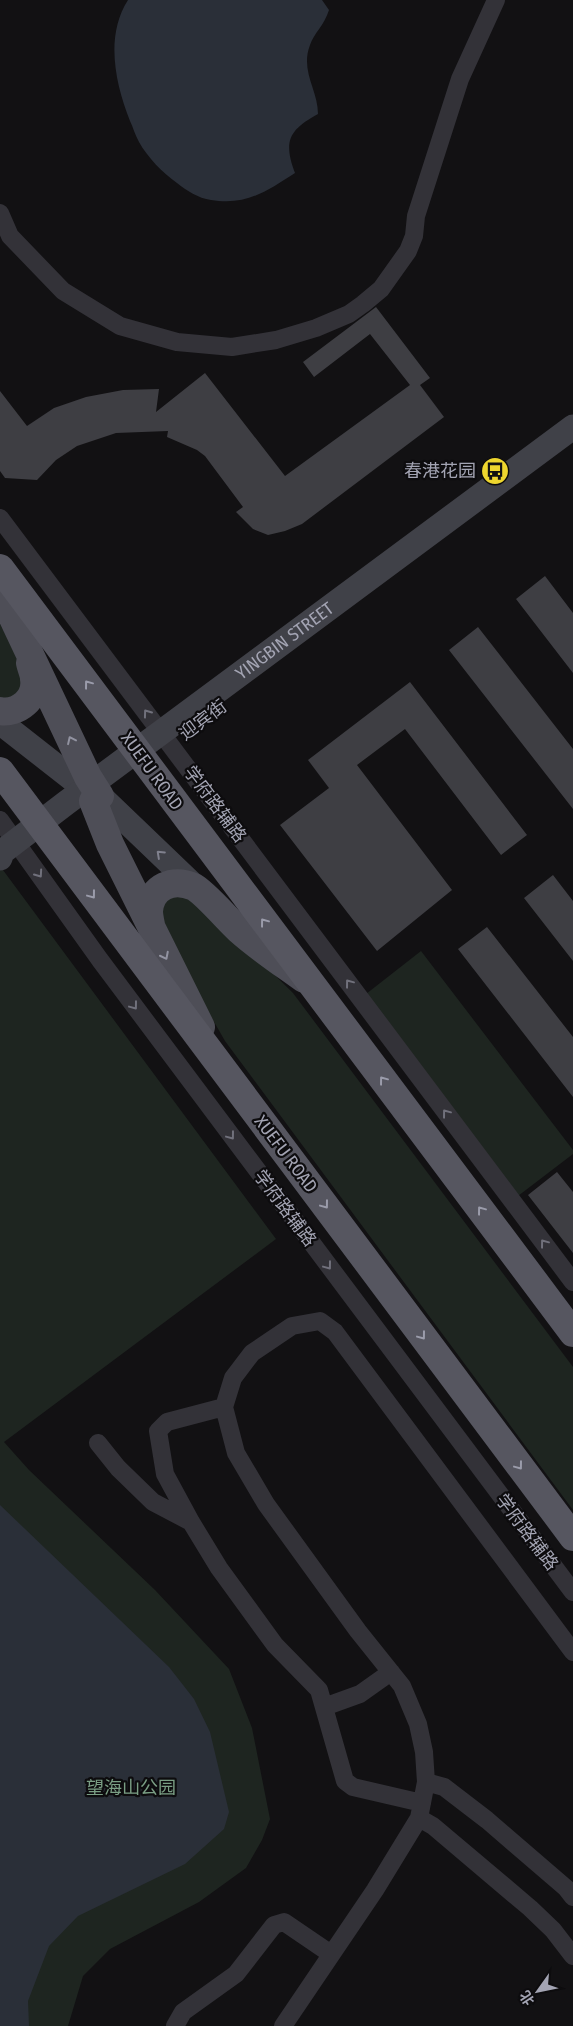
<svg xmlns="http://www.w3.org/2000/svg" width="573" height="2026" viewBox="0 0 573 2026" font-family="'Fira Sans Condensed','Noto Sans SC',sans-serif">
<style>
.green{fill:#1e2520}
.water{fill:#2a2f38}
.building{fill:#3e3e43}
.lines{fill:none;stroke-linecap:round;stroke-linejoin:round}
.minor{stroke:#333238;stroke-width:18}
.secondary{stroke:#404148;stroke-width:25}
.primary{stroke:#4e4e57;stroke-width:28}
.trunk{stroke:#565660;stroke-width:28}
.oneway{stroke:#9b9cab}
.oneway2{stroke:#71717c}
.oneway3{stroke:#9293a1}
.oneway4{stroke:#80818e}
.labels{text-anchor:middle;stroke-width:4.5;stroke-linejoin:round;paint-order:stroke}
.poi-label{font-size:18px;fill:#a3a4b3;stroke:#0d0c0e;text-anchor:end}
.street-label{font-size:18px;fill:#a3a4b3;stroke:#0d0c0e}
.park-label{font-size:18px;fill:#7a9e84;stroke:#0d0c0e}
</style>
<rect width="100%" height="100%" fill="#121113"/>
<!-- green -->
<path class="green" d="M0,624L26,675L18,695L0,701Z
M0,866L276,1239L4,1442L29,1470L155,1590L229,1669L252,1728L270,1819L262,1840L246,1868L199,1902L110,1949L83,1976L68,2026H0Z
M162,893L196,897L293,993L573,1367V1510L225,1041L156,920Z
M421,951L573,1150V1154L518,1196L366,994Z"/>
<!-- water -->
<path class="water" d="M128,0H322L329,10C324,26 314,33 310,45C300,71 318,90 318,114C289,130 283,141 295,173C267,191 246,206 211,200C198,198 187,191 177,183C162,172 148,158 139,142C135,135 133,127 130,121C115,83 105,36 128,0Z
M0,1505L169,1667L194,1699L210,1732L229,1812L224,1829L185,1864L78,1916L49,1946L28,2001L29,2026H0Z"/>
<!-- building -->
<path class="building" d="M376,307L430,378L420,385L444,417L302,524L285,531L268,535L253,529L236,512L243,507L205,456L197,450L167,437L168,431L116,433L77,446L56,460L37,480L5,478L0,471V391L27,426L54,408L86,397L123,390L159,389L156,412L205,373L285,476L410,385L370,334L314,377L303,362Z
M545,576L573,613V673L516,599Z
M478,627L573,749V809L449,650Z
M410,682L527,835L501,855L405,729L357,765L452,890L377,951L280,825L329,788L308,760Z
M553,875L573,901V961L524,898Z
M487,927L573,1037V1097L458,949Z
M557,1172L573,1192V1253L528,1195Z"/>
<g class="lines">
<!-- minor -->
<path class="minor" d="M0,213L10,236L63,291L120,326L177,342L232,347L276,340L316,328L349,314L363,304L381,289L408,251L414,236L416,216L460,79L496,0
M0,518L573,1282
M0,820L100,960L573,1592
M224,1407L167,1422L158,1431L165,1474L191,1522L219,1568L275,1645L319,1690L345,1781L353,1787L422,1803
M98,1443L118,1468L153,1502L191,1522
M324,1707L360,1694L391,1672
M426,1782L444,1787L487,1820L566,1888L573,1897
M419,1818L433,1826L530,1908L553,1930L573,1956
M175,2026L183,2012L236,1974L274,1925L284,1922L331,1954
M283,2026L375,1890L419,1818L426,1782L424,1752L418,1724L402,1686L358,1631L266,1504L236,1453L224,1407L233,1378L252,1353L292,1326L320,1321L335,1332L573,1652"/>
<!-- secondary -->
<g class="secondary">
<path d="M0,722L70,777L85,789L93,801"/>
<path d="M100,796L196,888"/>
<path id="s1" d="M0,858L2,852L66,803L573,427"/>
</g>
<!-- primary -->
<path class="primary" d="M0,591L88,777L100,796
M0,711C18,714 37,699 34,679C34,674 31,668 30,663
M93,801L110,844L201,1027
M152,930C151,924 149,917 149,911C151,886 173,878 194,887C204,892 229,921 239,930C259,948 282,963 304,979"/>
<!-- trunk -->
<path class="trunk" d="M0,568L573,1333
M0,771L573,1537"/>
</g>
<!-- one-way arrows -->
<defs><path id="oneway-chevron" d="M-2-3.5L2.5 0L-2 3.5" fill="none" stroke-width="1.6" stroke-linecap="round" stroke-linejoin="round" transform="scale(1.25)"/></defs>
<g class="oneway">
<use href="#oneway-chevron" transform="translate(88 684) rotate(-127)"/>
<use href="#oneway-chevron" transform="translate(92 895) rotate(53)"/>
<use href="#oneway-chevron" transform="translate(264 922) rotate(-127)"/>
<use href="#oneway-chevron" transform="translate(383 1080) rotate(-127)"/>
<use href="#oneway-chevron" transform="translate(325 1205) rotate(53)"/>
<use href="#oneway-chevron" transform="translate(481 1210) rotate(-127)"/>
<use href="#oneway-chevron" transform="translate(422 1336) rotate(53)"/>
<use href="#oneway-chevron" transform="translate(519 1466) rotate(53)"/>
</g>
<g class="oneway2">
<use href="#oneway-chevron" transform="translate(147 713) rotate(-126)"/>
<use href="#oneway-chevron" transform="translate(39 874) rotate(55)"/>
<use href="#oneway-chevron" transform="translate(349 983) rotate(-127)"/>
<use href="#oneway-chevron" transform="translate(134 1006) rotate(53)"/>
<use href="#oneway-chevron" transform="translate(446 1113) rotate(-127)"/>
<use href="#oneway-chevron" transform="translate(231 1136) rotate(53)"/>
<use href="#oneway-chevron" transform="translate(544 1243) rotate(-127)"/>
<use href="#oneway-chevron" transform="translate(328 1266) rotate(53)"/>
</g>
<g class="oneway3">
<use href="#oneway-chevron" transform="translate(71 740) rotate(-115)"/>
<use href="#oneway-chevron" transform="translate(165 956) rotate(63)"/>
</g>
<use class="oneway4" href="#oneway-chevron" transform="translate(160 854) rotate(-137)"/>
<!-- icons -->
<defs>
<g id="bus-disc" transform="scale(1.4375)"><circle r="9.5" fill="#eed62e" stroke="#0d0c0e"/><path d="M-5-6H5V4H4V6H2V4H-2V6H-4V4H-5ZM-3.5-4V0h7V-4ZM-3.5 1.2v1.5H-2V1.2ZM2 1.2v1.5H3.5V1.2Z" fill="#111"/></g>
</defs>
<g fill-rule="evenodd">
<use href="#bus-disc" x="495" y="471"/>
</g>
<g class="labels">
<!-- poi labels -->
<g class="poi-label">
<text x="476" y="477">春港花园</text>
</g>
<!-- street labels -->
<g class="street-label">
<text dy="6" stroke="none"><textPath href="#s1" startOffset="359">YINGBIN STREET</textPath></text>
<text transform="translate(203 720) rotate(-37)" y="6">迎宾街</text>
<text transform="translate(152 771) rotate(54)" y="6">XUEFU ROAD</text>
<text transform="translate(215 804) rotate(53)" y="6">学府路辅路</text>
<text transform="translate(286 1154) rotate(53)" y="6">XUEFU ROAD</text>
<text transform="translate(285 1208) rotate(53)" y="6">学府路辅路</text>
<text transform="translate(527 1532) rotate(53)" y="6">学府路辅路</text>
</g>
<!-- park labels -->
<g class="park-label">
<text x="131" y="1794">望海山公园</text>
</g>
</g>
<!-- north arrow -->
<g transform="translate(538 1991) rotate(237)" stroke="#0d0c0e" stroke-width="4" paint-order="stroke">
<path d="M0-4L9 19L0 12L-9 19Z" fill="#a3a4b3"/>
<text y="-8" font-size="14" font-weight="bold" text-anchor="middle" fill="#a3a4b3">北</text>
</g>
</svg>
